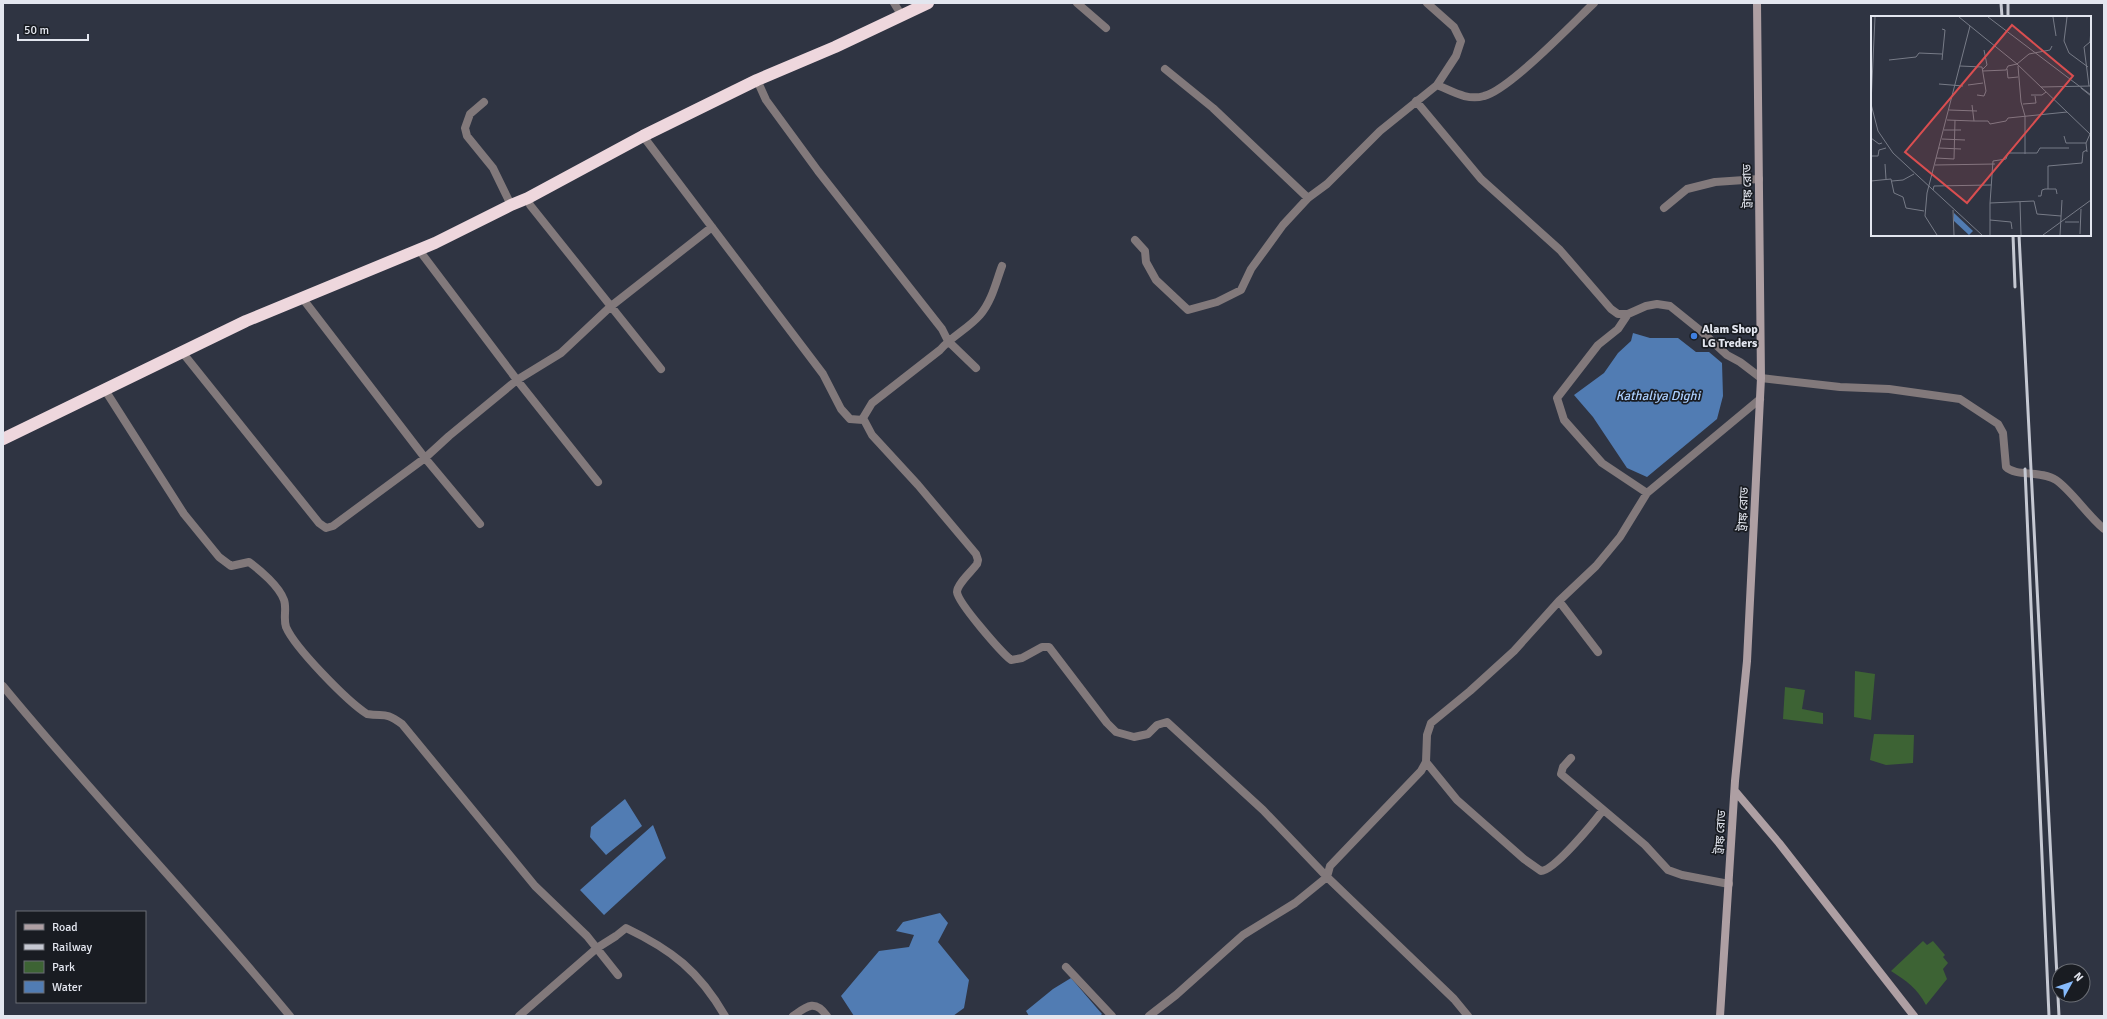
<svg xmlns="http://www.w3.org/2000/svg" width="2107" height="1019" viewBox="0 0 2107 1019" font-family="Signika,'Noto Sans Bengali',sans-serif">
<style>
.green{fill:#3d6334}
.water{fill:#517cb3}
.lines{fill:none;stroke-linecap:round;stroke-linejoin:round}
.street{stroke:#82797b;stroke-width:8}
.secondary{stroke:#ae9fa3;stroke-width:8}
.highway{stroke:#eed7dd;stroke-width:12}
.rail{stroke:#c5c8d2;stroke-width:3}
.shop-dot{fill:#3f7fe0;stroke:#191c22;stroke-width:1.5}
.labels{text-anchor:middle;stroke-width:3.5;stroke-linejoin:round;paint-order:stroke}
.street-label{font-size:12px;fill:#e3e6ef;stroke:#191c22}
.poi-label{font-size:12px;font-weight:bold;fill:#e3e6ef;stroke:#191c22;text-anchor:start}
.water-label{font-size:13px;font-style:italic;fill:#abcffe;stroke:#191c22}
.inset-road{fill:none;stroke:#777b87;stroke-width:1}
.view{fill:#d94e50;fill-opacity:0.15;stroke:#d94e50;stroke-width:2}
.inset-edge{fill:none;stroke:#e3e6ef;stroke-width:2}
</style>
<rect width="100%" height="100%" fill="#2f3442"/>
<!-- green -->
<path class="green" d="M1855,671L1875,674L1871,720L1854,717Z
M1785,687L1805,690L1802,709L1823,713V724L1783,719Z
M1874,734L1914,735L1913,763L1886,765L1870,760Z
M1923,941L1927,945L1933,941L1945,955L1943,957L1948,963L1943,969L1947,979L1926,1005C1917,988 1907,981 1891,971Z"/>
<!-- water -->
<path class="water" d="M1633,333L1650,338H1678L1696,352H1709L1722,363L1723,396L1717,419L1647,477L1627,468L1593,417L1574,395L1604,373L1618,353L1631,341Z
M625,799L642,826L606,855L590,837L591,827Z
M653,825L666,858L604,915L580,890Z
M940,913L948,923L938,942L969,980L964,1008L953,1016H854L841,996L879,951L909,947L914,935L896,931L903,922Z
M1071,978L1102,1014L1100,1016H1029L1026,1011L1053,989Z"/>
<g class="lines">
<!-- street -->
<path class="street" d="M894,3L902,16
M1077,3L1106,28
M1165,69L1213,108L1308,198
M757,80L766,100L818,171L942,329L948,341L976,368
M1437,85C1452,91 1467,101 1484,96C1509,90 1572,24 1594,3
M1416,101L1481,179L1560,250L1611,309L1618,314H1628L1646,306L1657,304L1670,306L1701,331L1727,355L1740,362L1761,378L1840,387L1889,389L1960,399L1998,424L2003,433L2006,467C2016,477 2041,470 2056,480C2072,491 2087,515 2104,529
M484,102L470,114L465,128L467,136L493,168L511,205
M643,136L823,374L841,409L850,419L863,420
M528,198L530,205L661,369
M1664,208L1687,189L1715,182L1759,179
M1135,240L1145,251L1146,262L1156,280L1188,310L1217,302L1241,290L1251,269L1283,225L1308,198L1327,184L1380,131L1437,85L1456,56L1461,41L1454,27L1427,3
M419,250L517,380L598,482
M1002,266C996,282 992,301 980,315C969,328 952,336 940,350L872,403L863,418L872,435L918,485L976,554L978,560L977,564C972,571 957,584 957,592C958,603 1001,652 1011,660L1022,658L1042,647H1049L1107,723L1116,732L1134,737L1148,734L1157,725L1167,722L1263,810L1327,877L1454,999L1468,1016
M303,299L425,458L480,524
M1628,314L1618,329L1598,345L1557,398L1564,420L1602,463L1647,493
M182,352L319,523L326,528L333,526L425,458L449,436L517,380L561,353L610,307L712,227
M105,390L184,514L219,557L231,566L249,562C260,570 279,586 284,600C287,608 283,618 286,627C295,648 347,701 367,714C385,717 384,711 402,724L535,886L587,936L618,975
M1559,601L1598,652
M3,686C96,799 197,903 290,1016
M1571,758L1563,767L1561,774L1645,845L1668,870L1682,875L1729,884
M1426,762L1457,800L1524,859L1541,871C1554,871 1594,822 1603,810
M1066,967L1112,1016
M519,1016L597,948L616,936L626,928C672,950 699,971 725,1016
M793,1016C807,1006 815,999 827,1016
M1149,1016L1176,995L1243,935L1295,903L1327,877L1330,866L1421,771L1426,762L1427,735L1431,723L1470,691L1514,651L1559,601L1596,566L1620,537L1647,493L1760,399"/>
<!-- secondary -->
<path class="secondary" d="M1735,791L1779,843L1914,1016
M1720,1016L1735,781L1747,661L1761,378L1757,3"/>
<!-- highway -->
<path class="highway" d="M3,439L246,321L435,243L511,205L528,198L643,136L757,80L835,47L928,3"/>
<!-- rail -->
<path class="rail" d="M2001,3L2002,17
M2008,3V17
M2013,235L2015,287
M2019,235L2059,1016
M2025,469L2049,1016"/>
</g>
<!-- markers -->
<circle class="shop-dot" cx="1694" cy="336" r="4"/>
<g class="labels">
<!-- street labels -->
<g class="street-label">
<text transform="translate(1747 186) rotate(-91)" y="4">ট্রাঙ্ক রোড</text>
<text transform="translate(1743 509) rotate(-87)" y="4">ট্রাঙ্ক রোড</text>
<text transform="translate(1720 832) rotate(-86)" y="4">ট্রাঙ্ক রোড</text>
</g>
<!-- poi labels -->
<g class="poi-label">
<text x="1702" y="333">Alam Shop<tspan x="1702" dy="14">LG Treders</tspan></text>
</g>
<!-- water labels -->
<g class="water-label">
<text x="1658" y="400">Kathaliya Dighi</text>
</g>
</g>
<!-- overview -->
<g transform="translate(1871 16)">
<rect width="220" height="220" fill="#2f3442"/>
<path d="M83,197L102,215L98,219L83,205Z" fill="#517cb3"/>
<path class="inset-road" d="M4,1L0,88L7,115L22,137L111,219M88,1L146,48L220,119M117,1L220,79M182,1L185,20M196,1L193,25L198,37L217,51M71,13L74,14L71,44M18,44L45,41L48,37L71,38M89,50L111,51L115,75L113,80L106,79M147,50L150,86L154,100V138M112,53L116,49L113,34M136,53L137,62L147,61M112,55L135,54L137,50L146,48L158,38L179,34L181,30M68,68L92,70M97,69L112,67M218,70L213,31L219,26L220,13M170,71L220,70M210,72L220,80M160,79H171L175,76M152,88L165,87L164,80M101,89L103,105H117L119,108L135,105L137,102L196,96M78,94L106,95M76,104L103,105M73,114H90M193,120L195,127H215M0,122L8,128L11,127M71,123L94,124M68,132L90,133M216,136L215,127L219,118M0,140H7L8,134L15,132M65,142L83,143L84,104M14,148L15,163M64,149L124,148M0,165L20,163L23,177L32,181L35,192L53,195M21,165L32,164L43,158M177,173V150L211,147L212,136L216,134M62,174L63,170L120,169M167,180H170L171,174L174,173H185L186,178M149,186L150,219M119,187L122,145L135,143L137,137H166L169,132H198M82,194L83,219M119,204L140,206L141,213M194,206H208M209,218L210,193M66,219L54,200L56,177L99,10M119,219V187L163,185L166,198L190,200M172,219L220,184M189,219L191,184"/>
<path class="view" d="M141,9L202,60L96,187L34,136Z"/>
<rect width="220" height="220" class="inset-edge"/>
</g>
<!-- border -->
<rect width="2107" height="1019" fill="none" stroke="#e3e6ef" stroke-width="8"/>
<!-- legend -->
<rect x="16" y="911" width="130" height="92" fill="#191c22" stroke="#6a6d74"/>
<rect x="24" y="924" width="20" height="6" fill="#ae9fa3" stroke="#6a6d74"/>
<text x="52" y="931" font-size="12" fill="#e3e6ef">Road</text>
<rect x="24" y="944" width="20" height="6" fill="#c5c8d2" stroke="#6a6d74"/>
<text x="52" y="951" font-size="12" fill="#e3e6ef">Railway</text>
<rect x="24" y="961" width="20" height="12" fill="#3d6334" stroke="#6a6d74"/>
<text x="52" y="971" font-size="12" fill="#e3e6ef">Park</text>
<rect x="24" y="981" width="20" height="12" fill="#517cb3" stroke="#6a6d74"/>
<text x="52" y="991" font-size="12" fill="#e3e6ef">Water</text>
<!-- north arrow -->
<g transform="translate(2071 983) rotate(50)"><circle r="19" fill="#191c22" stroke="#6a6d74"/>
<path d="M0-3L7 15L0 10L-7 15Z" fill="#87bbfc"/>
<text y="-6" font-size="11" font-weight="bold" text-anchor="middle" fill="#e3e6ef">N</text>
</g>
<!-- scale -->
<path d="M18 34v6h70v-6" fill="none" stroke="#e3e6ef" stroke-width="2"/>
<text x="24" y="34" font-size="12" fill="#e3e6ef" stroke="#191c22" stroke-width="3" paint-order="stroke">50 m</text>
</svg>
